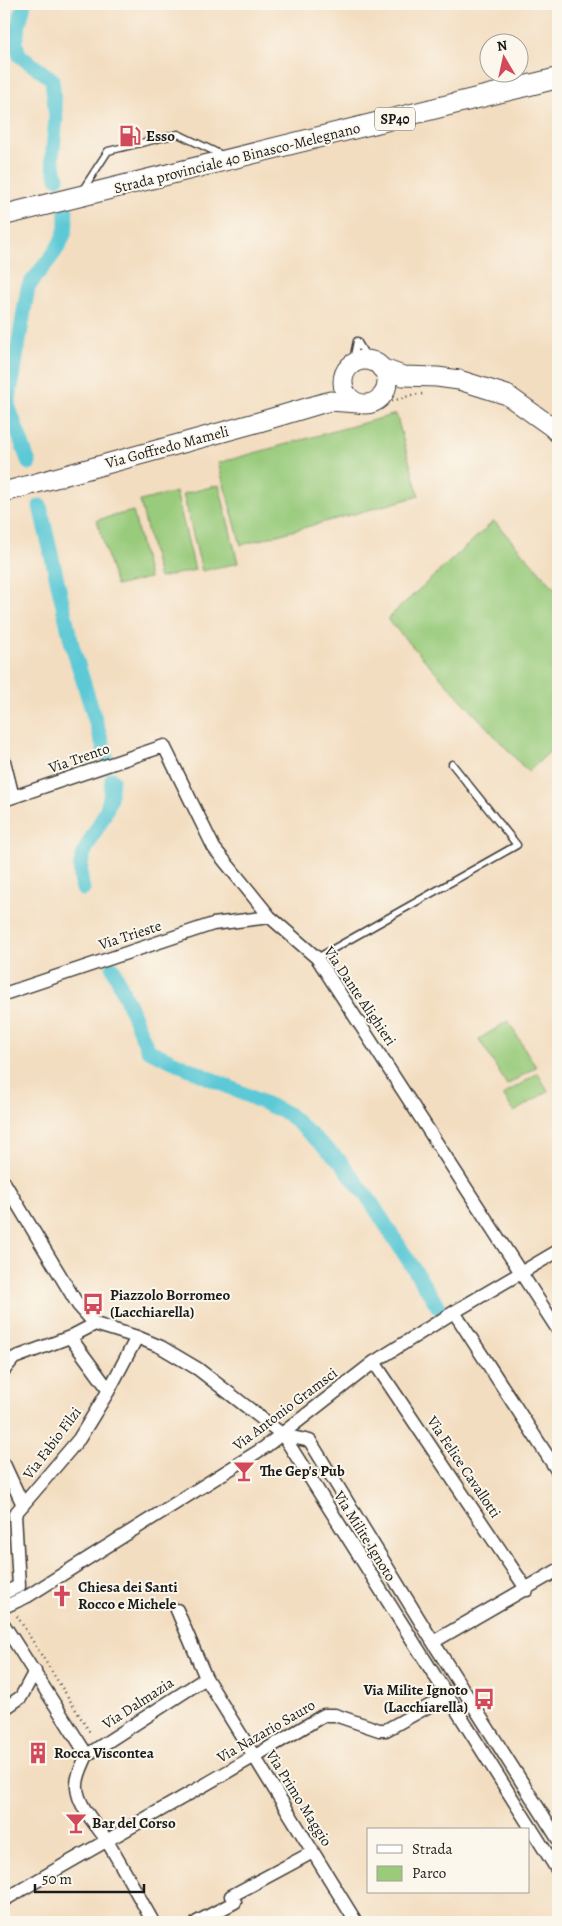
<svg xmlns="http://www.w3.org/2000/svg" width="562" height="1926" viewBox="0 0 562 1926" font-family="Alegreya,serif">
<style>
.green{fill:#99cb7b;stroke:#5a744c}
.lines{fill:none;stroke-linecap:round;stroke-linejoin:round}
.canal{stroke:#5dc9d6;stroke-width:15}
.lane-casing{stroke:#3c3935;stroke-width:9}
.street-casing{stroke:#3c3935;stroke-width:15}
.secondary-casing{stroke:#3c3935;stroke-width:21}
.primary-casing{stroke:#3c3935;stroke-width:22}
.path{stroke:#3c3935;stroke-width:2.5;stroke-dasharray:1 4;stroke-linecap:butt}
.lane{stroke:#fff;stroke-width:6}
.street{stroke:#fff;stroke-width:12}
.secondary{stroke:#fff;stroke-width:19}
.primary{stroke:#fff;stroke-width:20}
.labels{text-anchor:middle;stroke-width:4;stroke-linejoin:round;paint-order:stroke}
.shield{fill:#fbf7ec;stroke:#5f5e5a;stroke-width:1}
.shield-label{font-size:14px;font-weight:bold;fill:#1c1c1c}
.poi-label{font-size:15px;font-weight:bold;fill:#1c1c1c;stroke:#fbf7ec;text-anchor:start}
.street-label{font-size:15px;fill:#1c1c1c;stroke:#fbf7ec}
</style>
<rect width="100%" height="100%" fill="#fbf7ec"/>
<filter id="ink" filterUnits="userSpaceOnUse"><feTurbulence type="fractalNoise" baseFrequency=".02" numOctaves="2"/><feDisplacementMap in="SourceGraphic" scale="10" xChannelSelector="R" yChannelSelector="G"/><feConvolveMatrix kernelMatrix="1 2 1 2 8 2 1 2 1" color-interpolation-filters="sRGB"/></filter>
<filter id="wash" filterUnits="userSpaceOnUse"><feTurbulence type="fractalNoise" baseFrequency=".0096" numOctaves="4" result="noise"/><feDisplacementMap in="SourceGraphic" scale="20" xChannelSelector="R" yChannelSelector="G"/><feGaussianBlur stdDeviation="1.12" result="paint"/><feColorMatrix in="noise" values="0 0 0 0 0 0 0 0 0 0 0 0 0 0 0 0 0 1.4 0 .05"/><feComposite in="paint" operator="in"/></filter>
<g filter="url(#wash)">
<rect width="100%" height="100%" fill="#f3ddc0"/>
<!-- green -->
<path class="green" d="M396,414L419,496L241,545L218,463Z
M219,485L238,563L202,571L183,494Z
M176,492L195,570L159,578L140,501Z
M133,511L149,578L116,586L97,520Z
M494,521L558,592V744L528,772L387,619Z
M508,1021L536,1067L507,1085L479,1039Z
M538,1073L548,1091L514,1112L503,1095Z"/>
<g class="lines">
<!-- canal -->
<path class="canal" d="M24,4L15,42L20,56L52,79L56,118L52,159L57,178
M29,463L8,405L28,288C39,269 59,253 65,231C67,225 65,217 66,211
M40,506L72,645L106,755
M83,889C72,850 100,835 109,802C111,795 111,787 112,779
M113,968L148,1050L288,1114L340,1161L371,1202L439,1308"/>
</g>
</g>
<g filter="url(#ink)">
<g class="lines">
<!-- lane casing -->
<g class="lane-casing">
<path id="lane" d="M82,191L108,151L178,134L224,156
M357,341L369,361
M352,365L357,341
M317,958L517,845L452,764"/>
</g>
<!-- street casing -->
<g class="street-casing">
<path id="street" d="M4,761L13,797
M4,800L164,746L214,848L270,917L317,958L558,1330
M4,994L213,924L270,917
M4,1182L78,1305L95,1324L137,1337L161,1347L198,1369L283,1435L558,1871
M454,1312L558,1472
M95,1324L70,1337L109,1390L137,1337
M374,1362L527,1590
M4,1370L14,1358L70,1337
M283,1435L310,1441L433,1642L558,1839
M4,1464L23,1505
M4,1593L19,1586L15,1514L79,1439L109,1390
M4,1607L28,1596L265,1447L374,1362L454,1312L558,1251
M177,1610L206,1678L356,1922
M4,1625L87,1755
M433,1642L558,1570
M4,1709L21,1697L35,1671
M87,1755C83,1765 76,1776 77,1788C79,1808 97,1825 107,1841C123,1868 138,1895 153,1922
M87,1755L206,1678
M4,1900C110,1837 219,1779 324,1715H335L379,1730H386L447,1696
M197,1922L235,1902L231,1896L313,1852"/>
</g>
<!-- secondary casing -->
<g class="secondary-casing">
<path id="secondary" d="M343 382a22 22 0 1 1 44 0a22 22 0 1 1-44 0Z
M381,368L403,376L437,377L459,380L507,395L552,427L558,433
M4,492L259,422L330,401L357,403"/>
</g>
<!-- primary casing -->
<g class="primary-casing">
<path id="primary" d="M4,215L558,78"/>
</g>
<!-- path -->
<path class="path" d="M373,407L412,395L423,394
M17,1616L91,1734"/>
<!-- lane -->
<use href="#lane" class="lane"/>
<!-- street -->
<use href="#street" class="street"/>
<!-- secondary -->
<use href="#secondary" class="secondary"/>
<!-- primary -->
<use href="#primary" class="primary"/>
</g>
</g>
<!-- icons -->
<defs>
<g id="fuel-bare" transform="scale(1.725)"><path d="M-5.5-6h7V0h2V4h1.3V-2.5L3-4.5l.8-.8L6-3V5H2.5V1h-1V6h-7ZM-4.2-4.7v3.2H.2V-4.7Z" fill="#d1495b" stroke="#fbf7ec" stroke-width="2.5" paint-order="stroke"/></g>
<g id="bus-bare" transform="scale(1.725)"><path d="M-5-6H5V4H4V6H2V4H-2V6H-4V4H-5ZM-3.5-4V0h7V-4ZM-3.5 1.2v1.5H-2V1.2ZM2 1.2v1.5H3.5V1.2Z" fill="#d1495b" stroke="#fbf7ec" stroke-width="2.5" paint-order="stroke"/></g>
<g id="bar-bare" transform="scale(1.725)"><path d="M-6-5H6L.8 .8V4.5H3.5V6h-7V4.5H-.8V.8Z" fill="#d1495b" stroke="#fbf7ec" stroke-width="2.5" paint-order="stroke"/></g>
<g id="church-bare" transform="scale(1.725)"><path d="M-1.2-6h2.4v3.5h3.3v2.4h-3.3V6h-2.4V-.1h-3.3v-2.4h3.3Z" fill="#d1495b" stroke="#fbf7ec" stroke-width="2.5" paint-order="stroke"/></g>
<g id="building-bare" transform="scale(1.725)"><path d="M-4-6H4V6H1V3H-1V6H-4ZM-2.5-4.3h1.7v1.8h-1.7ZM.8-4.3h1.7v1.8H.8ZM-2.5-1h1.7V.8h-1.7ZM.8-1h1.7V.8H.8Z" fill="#d1495b" stroke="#fbf7ec" stroke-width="2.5" paint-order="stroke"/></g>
</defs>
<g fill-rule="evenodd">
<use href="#fuel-bare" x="130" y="136"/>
<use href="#bus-bare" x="93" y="1304"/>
<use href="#bar-bare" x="244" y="1471"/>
<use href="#church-bare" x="62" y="1596"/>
<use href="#bus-bare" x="484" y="1699"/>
<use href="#building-bare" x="38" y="1753"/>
<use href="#bar-bare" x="76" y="1823"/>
</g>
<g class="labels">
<!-- shield labels -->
<rect class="shield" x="375" y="107.5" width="40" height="23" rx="4"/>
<g class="shield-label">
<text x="395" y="124">SP40</text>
</g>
<!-- poi labels -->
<g class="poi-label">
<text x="146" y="141">Esso</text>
<text x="110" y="1300">Piazzolo Borromeo<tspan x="110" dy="17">(Lacchiarella)</tspan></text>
<text x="260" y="1476">The Gep's Pub</text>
<text x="78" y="1592">Chiesa dei Santi<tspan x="78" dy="17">Rocco e Michele</tspan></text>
<text x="468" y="1695" text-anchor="end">Via Milite Ignoto<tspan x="468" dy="17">(Lacchiarella)</tspan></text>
<text x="54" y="1758">Rocca Viscontea</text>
<text x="92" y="1828">Bar del Corso</text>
</g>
<!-- street labels -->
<g class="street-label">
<text transform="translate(237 158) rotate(-14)" y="5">Strada provinciale 40 Binasco-Melegnano</text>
<text transform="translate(167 447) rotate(-15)" y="5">Via Goffredo Mameli</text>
<text transform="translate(79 758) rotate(-19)" y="5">Via Trento</text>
<text transform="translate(130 935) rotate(-18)" y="5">Via Trieste</text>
<text transform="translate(360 996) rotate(56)" y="5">Via Dante Alighieri</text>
<text transform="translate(285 1409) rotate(-37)" y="5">Via Antonio Gramsci</text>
<text transform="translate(52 1443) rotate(-53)" y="5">Via Fabio Filzi</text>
<text transform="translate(464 1467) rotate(56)" y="5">Via Felice Cavallotti</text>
<text transform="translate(365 1536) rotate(58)" y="5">Via Milite Ignoto</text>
<text transform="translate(138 1703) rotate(-33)" y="5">Via Dalmazia</text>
<text transform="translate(266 1731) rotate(-30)" y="5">Via Nazario Sauro</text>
<text transform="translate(299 1798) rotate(58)" y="5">Via Primo Maggio</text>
</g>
</g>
<!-- margin -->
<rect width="562" height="1926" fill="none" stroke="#fbf7ec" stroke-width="20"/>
<!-- legend -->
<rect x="367" y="1828" width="162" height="65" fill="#fbf7ec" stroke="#a29f99"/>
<rect x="377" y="1845" width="25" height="8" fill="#ffffff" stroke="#a29f99"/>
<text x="412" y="1854" font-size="15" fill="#1c1c1c">Strada</text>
<rect x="377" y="1866" width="25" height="15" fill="#99cb7b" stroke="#a29f99"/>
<text x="412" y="1878" font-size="15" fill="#1c1c1c">Parco</text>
<!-- north arrow -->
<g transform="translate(504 58) rotate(351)"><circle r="24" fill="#fbf7ec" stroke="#a29f99"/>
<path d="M0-4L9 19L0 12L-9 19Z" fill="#d1495b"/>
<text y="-8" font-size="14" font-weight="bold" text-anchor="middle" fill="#1c1c1c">N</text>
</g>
<!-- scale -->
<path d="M35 1884v8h109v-8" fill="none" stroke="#1c1c1c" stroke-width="2.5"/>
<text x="42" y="1884" font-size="15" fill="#1c1c1c" stroke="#fbf7ec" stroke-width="4" paint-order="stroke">50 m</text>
</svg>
